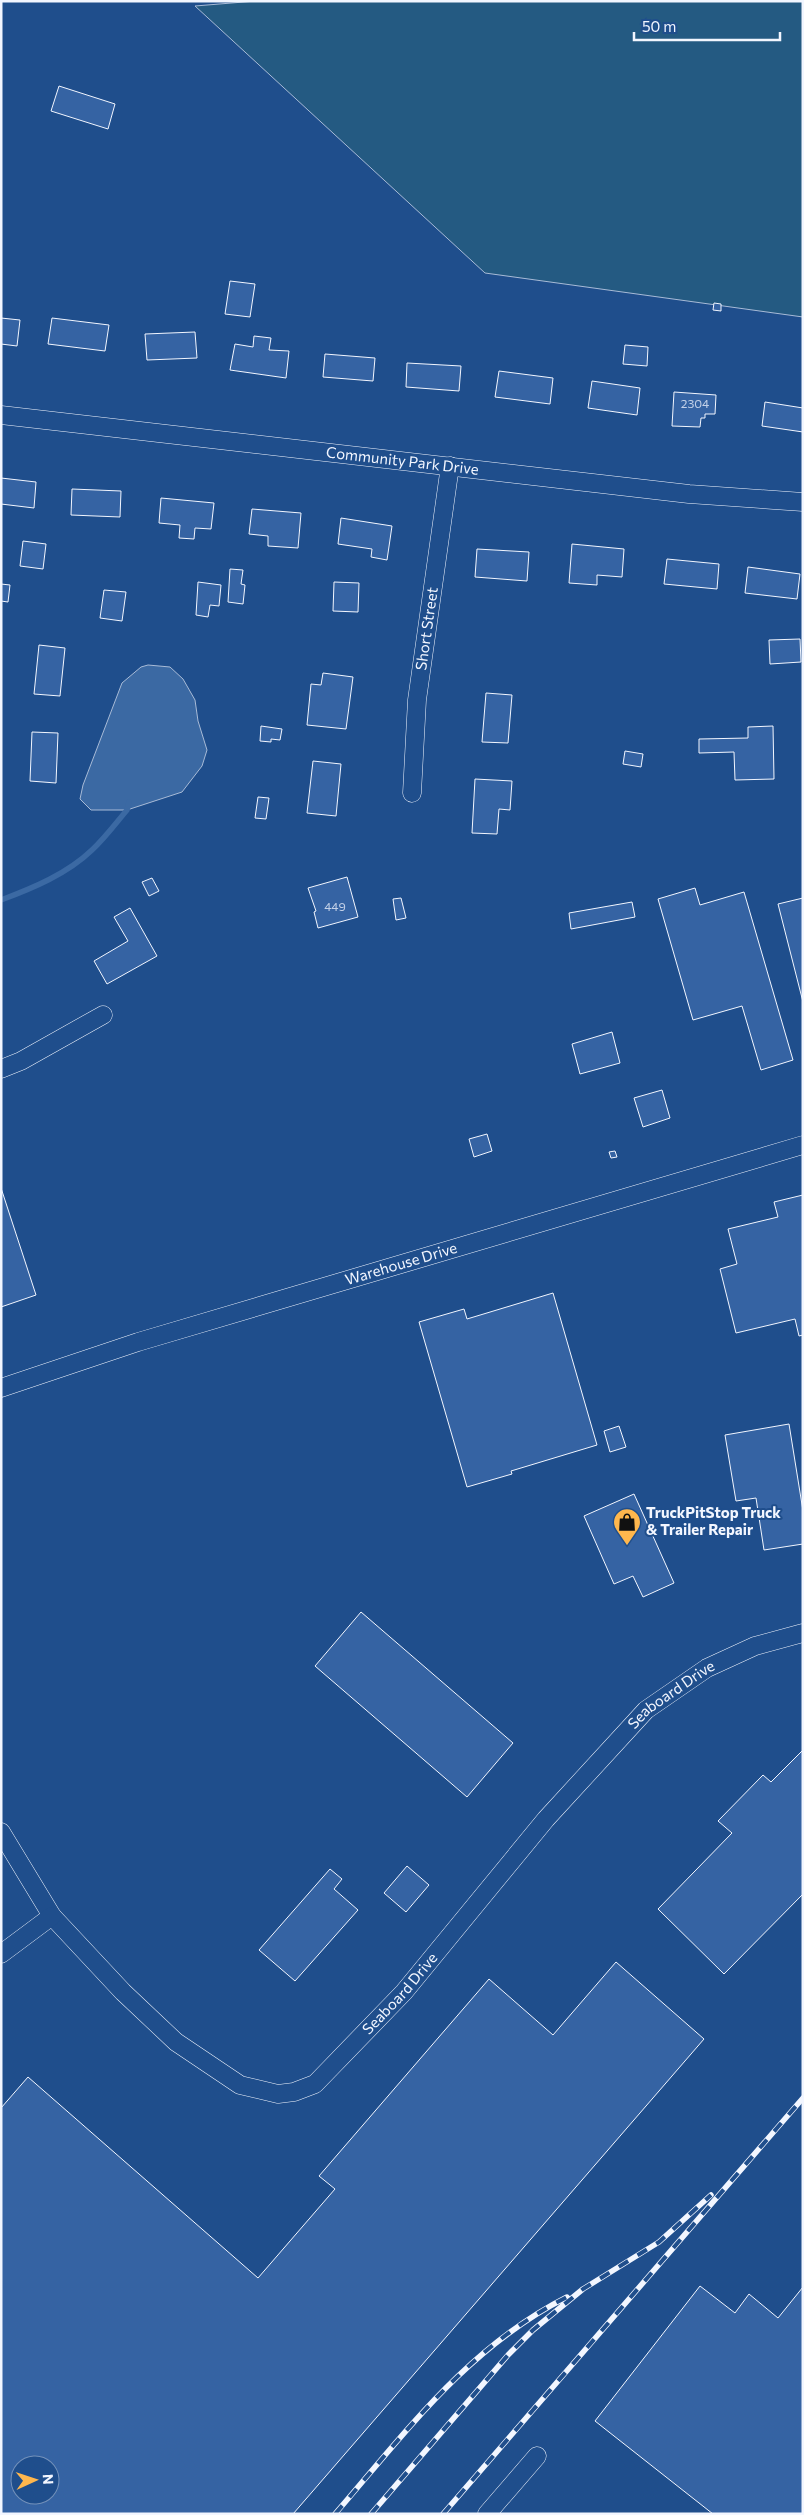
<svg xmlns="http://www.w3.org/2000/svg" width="804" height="2515" viewBox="0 0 804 2515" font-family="Commissioner,sans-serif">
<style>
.green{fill:#245a82;stroke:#a8bbd7}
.water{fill:#3b69a3;stroke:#a8bbd7}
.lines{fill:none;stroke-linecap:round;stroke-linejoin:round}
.stream{stroke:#3b69a3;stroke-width:5.5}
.building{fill:#3563a3;stroke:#f2f6ff;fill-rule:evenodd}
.street-casing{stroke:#f2f6ff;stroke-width:19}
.street{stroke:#1f4e8c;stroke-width:18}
.rail-casing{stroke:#f2f6ff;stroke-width:5.5}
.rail{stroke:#1f4e8c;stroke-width:4;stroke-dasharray:11;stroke-linecap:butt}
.labels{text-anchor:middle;stroke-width:4;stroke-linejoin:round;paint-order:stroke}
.number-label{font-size:12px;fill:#c3d1e8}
.street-label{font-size:15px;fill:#f2f6ff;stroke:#1f4e8c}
.poi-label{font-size:15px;font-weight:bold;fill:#f2f6ff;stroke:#1f4e8c;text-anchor:start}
</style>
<rect width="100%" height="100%" fill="#1f4e8c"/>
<!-- green -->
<path class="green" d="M256,1H803V317L485,273L195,6Z"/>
<!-- water -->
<path class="water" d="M148,665L170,667L183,679L195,700L198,721L207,750L202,766L182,792L127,810H91L80,799L83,785L122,683L141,667Z"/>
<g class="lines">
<!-- stream -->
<path class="stream" d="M1,900C33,888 67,874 92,850C105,838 116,823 127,810L129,802"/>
</g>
<!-- building -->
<path class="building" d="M59,86L115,104L108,129L51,111Z
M230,281L255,284L250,317L225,314Z
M714,303L721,304V311L713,310Z
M1,318L20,320L17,346L1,344Z
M52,318L109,325L105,351L48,344Z
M195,332L197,358L147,360L145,334Z
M254,336L271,338L269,350L289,351L286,378L230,370L235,344L253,347Z
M625,345L648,347L647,366L623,364Z
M325,354L375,358L373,381L323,377Z
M407,363L461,366L459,391L406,387Z
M499,371L553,378L550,404L495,397Z
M592,381L640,388L637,415L588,408Z
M674,392L716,395L715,414H705V418H701L700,427L672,426Z
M765,402L803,408V432L762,426Z
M1,478L36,482L34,508L1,504Z
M72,489L121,491L120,517L71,515Z
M161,498L214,503L211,529L195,528L194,539L179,538L180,525L159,523Z
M252,509L301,513L298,548L268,546V536L249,534Z
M341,518L392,526L387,560L371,557L372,549L338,544Z
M23,541L46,544L43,569L20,566Z
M572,544L624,549L622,577L597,575V585L569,583Z
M477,549L529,552L527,581L475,577Z
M667,559L719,564L717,589L664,584Z
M748,567L800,574L797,599L745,593Z
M230,569L243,570L241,584L245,585L243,604L228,602Z
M198,582L221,585L219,606L210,605L208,617L196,615Z
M334,582L359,583L358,612L333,611Z
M1,584L10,585L8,602L1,601Z
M104,590L126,592L122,621L100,618Z
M800,639L801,662L770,664L769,640Z
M39,645L65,648L60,696L34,694Z
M323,673L353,677L346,729L307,725L311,684L321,685Z
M486,693L512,695L508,743L482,742Z
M261,726L282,729L280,740L271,739V742L260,741Z
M773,726L774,779L735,780L734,752L699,753V739L748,738V727Z
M32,732L58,733L56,783L30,781Z
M625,751L643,754L641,767L623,764Z
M313,761L341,764L336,816L307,813Z
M475,779L512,781L510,810L499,809L497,834L472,833Z
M258,797L269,798L266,819L255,818Z
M347,877L358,917L318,928L314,912L316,911L308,888Z
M152,878L159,891L149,896L142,882Z
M695,888L700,905L744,892L793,1060L761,1070L742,1006L693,1020L658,899Z
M401,898L406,918L396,920L393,899Z
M803,898V1002L778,904Z
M632,902L635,917L571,929L569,913Z
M130,908L157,956L107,984L94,961L128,941L114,917Z
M612,1032L620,1063L580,1074L572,1044Z
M662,1090L670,1118L643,1127L634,1098Z
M487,1134L492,1151L474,1157L469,1139Z
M615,1151L617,1157L611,1158L609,1152Z
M1,1188L36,1295L1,1307Z
M803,1195V1335L799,1336L795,1319L736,1333L720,1269L737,1264L728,1229L778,1217L774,1202Z
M553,1293L597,1445L511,1471L512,1474L467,1487L419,1322L464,1309L467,1319Z
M789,1424L803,1511V1544L764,1550L756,1498L736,1501L725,1435Z
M619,1426L626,1447L610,1452L604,1431Z
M634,1494L674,1583L643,1597L633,1576L614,1584L584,1516Z
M361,1612L513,1743L467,1797L315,1666Z
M803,1750V1894L724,1974L658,1909L732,1833L718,1821L763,1775L771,1782Z
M407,1866L429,1885L406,1912L384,1893Z
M330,1869L342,1879L334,1889L358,1910L295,1981L259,1950Z
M616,1962L704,2039L293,2514H1V2108L28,2077L258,2278L335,2189L319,2176L489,1979L553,2035ZM20,2465H50V2495H20Z
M700,2286L735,2313L749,2294L778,2318L803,2287V2514H713L595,2421Z"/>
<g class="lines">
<!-- street casing -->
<g class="street-casing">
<g id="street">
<path id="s1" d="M1,415L689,494L803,502"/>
<path id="s2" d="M412,793L417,700L450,466"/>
<path d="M1,1069L21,1061L103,1015"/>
<path id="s3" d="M1,1388L138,1342L803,1145"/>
<path id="s4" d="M1,1832L52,1916L123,1992L176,2042L240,2085L278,2094L294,2092L315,2084L404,1992L546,1819L646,1710L707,1668L755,1646L803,1633"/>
<path d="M1,1954L52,1916"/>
<path d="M487,2514L537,2456"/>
</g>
</g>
<!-- street -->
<use href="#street" class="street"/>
<!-- rail casing -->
<g class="rail-casing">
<path id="rail" d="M335,2514C406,2432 468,2347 567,2297
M371,2514L508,2355L533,2330L583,2289L659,2242L711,2195
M443,2514L803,2098"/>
</g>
<!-- rail -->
<use href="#rail" class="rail"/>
</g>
<!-- icons -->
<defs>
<g id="shop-pin" transform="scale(1.4375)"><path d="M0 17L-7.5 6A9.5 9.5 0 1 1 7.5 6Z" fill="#ffb74d" stroke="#1f4e8c"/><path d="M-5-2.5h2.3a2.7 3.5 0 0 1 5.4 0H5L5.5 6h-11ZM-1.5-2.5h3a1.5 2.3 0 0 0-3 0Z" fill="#111"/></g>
</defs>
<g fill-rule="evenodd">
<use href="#shop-pin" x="627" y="1522"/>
</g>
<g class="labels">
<!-- number labels -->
<g class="number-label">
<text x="695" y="408">2304</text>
<text x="335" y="911">449</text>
</g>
<!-- street labels -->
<g class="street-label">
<text dy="5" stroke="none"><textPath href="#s1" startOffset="404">Community Park Drive</textPath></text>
<text dy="5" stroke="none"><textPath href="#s2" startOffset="165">Short Street</textPath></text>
<text dy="5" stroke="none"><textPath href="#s3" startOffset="419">Warehouse Drive</textPath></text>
<text dy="5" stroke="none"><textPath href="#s4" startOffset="959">Seaboard Drive</textPath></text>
<text dy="5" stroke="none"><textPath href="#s4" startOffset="554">Seaboard Drive</textPath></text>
</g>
<!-- poi labels -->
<g class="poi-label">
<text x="646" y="1518">TruckPitStop Truck<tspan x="646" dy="17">&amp; Trailer Repair</tspan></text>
</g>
</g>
<!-- border -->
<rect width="804" height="2515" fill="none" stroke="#f2f6ff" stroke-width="5"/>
<!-- north arrow -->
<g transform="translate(35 2480) rotate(87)"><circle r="24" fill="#1f4e8c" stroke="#7391ba"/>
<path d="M0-4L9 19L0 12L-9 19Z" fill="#ffb74d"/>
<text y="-8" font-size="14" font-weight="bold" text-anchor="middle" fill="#f2f6ff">N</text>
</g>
<!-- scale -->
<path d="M634 32v8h146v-8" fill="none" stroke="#f2f6ff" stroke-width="2.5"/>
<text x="642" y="32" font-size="15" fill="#f2f6ff" stroke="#1f4e8c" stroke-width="4" paint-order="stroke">50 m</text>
</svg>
